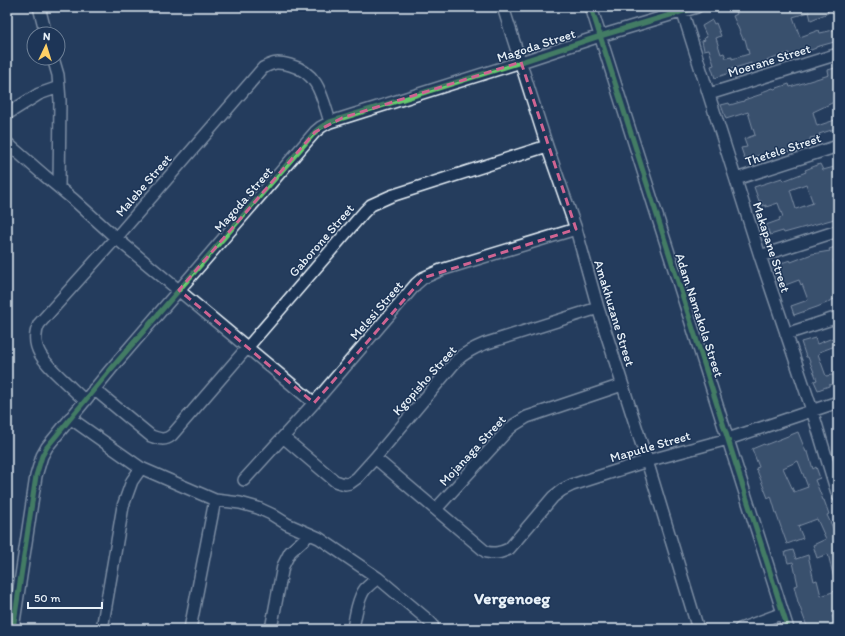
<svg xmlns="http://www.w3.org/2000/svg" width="845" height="636" viewBox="0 0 845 636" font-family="Itim,sans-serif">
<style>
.building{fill:#536782;stroke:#e8f1f8;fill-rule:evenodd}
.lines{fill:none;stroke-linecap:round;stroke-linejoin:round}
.minor-casing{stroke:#e8f1f8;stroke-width:14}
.minor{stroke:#1d3557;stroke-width:11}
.cycleway-casing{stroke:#1d3557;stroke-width:8}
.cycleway{stroke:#67ca6e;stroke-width:5}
.marked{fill:none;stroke:#cf6492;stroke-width:3;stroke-dasharray:8 5;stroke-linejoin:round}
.labels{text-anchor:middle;stroke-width:3;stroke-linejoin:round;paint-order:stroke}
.street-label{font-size:13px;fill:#e8f1f8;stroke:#1d3557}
.district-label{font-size:17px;font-weight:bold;fill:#e8f1f8;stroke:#1d3557}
</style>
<rect width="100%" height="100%" fill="#253d5d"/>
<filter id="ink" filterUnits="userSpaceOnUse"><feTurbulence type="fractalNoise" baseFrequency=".025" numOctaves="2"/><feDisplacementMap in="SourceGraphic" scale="8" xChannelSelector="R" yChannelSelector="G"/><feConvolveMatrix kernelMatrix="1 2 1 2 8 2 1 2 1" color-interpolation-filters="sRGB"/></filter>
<g filter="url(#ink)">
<!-- building -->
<path class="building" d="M735,7H826L828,13L811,20L809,12L793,17L800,37L819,30L820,33L838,29V41L816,47V48L806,52V50L789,56V53L763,62L764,64L753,68L751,63L728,70L729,73L715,78L711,66L714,65L709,49L704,50L702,41L705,40L704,38L707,37L702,26L712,20L714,24L716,23L721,36L716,38L721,54L724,53L726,58L732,57V59L749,54L745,39H743L733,16L737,14Z
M838,67V101L832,103L813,112L817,126L835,120L838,128L819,134L820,136L810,138L811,143L793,149V150L779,155L778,152L760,158L759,155L745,160L741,148L747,147L744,139L755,135L748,112L726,119L721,105L729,103L730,105L744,101V100L762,94V92L773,88L774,89L789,84L790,87L829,75L828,70Z
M820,164L823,170L838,166V218L784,233L783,231L770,235L766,225L780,220L779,218L783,217L778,203L766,207V205L763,206L761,201H759L754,187L782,178L783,181L806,172L805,170ZM806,184L813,203L796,209L790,190Z
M838,246V259L833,260L838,275V298L829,301V302L817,307L794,315L791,306L808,300L802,284L801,285L799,280L780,287L773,266L790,260L791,262L812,254L830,251L829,249Z
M838,336V345L819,352L820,353L818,354L826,376L838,374V383L829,385V386L818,390L814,381L817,380L808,357H806L801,342L815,338L817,344Z
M798,432L806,452H808L813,469L816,467L820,478L815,480L823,500H824L829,514L827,515L838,539V582L835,583L828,554L817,558L813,545L826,539L817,519L798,526L803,538L787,544L776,513L771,496L768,498L756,468L759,467L752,449L764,444L765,445ZM798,461L808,487L794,492L783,468Z
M793,550L796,559L808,555L814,581L817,580L821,596L838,590V614L832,616L837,629H808L798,602L794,586L798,585L793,562L788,563L785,552Z"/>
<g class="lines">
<!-- minor casing -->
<g class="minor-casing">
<path id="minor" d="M39,7L46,34
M503,7L547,146L576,229L598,308L647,461L698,629
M591,7L788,629
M681,7L760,256L812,410L838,496
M53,58L58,75L60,101L59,187
M709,94L838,54
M7,114L39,94L59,87
M7,143L45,176L74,200L116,238L314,403
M736,179L838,146
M760,256L838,231
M786,334L838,317
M94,389L151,436C159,439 165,441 172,435L364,212L371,205L391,196L547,146
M85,401C77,393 69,386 62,379C46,364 28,347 39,324L116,238L263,68C274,62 278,62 290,65C319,73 322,97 330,122
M70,418L141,468L215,500L240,503L258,508L271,514L287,524L319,538L378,578L428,620L432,624L433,629
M283,437L335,481L341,483L345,484L350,483L357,478L375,458L457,360C465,353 474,348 484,344L598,308
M375,458L486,552C495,554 500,553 509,549L553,497L562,490L572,485L647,461L728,439L838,402
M244,480L314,403L416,284L423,278L441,270L576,229
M436,509L507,431L514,425L527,417L622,385
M13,629L36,476L42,456L47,447L111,369L315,132L321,127L330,122L521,62L600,36L697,7
M102,629L123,506L132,481L141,468
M190,629L215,500
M271,629L283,566L290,552L310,534
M353,629C355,617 358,598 365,589C369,585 374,581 378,578
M740,629L783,613"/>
</g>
<!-- minor -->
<use href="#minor" class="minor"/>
<!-- cycleway casing -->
<g class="cycleway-casing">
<path id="cycleway" d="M591,7L788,629
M13,629L36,476L42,456L47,447L111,369L315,132L321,127L330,122L521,62L600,36L697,7"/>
</g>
<!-- cycleway -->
<use href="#cycleway" class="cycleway"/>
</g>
</g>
<!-- marked area -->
<path d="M0 0H845V636H0ZM521,62L576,229L423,278L314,403L179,290L315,132L342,118Z" fill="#253d5d" fill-opacity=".55" fill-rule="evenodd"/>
<path class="marked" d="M521,62L576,229L423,278L314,403L179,290L315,132L342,118Z"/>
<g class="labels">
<!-- street labels -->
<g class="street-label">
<text transform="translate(536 45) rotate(-18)" y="5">Magoda Street</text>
<text transform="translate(769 60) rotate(-17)" y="5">Moerane Street</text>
<text transform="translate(783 149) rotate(-18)" y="5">Thetele Street</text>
<text transform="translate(143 185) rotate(-49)" y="5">Malebe Street</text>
<text transform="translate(243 199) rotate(-49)" y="5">Magoda Street</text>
<text transform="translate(321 240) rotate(-49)" y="5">Gaborone Street</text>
<text transform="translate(772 247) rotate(72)" y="5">Makapane Street</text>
<text transform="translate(376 310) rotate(-49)" y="5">Melesi Street</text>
<text transform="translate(615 313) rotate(73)" y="5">Amakhuzane Street</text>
<text transform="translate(700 315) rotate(72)" y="5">Adam Namakola Street</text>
<text transform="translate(424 380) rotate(-48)" y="5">Kgopisho Street</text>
<text transform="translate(650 446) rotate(-16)" y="5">Maputle Street</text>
<text transform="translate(472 450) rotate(-47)" y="5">Mojanaga Street</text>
</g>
<!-- district labels -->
<g class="district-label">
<text x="512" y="604">Vergenoeg</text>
</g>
</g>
<!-- margin -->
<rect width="845" height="636" fill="none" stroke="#1d3557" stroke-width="24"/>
<rect x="12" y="12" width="821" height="612" fill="none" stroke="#e8f1f8" stroke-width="1.5" filter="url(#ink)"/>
<!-- north arrow -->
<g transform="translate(46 46) rotate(4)"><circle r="19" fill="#1d3557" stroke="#6e8097"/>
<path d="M0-3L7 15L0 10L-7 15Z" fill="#ffd166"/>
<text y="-6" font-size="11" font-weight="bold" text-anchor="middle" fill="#e8f1f8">N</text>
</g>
<!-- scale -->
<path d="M28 602v6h74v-6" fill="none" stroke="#e8f1f8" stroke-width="2"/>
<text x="34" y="602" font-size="12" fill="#e8f1f8" stroke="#1d3557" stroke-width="3" paint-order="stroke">50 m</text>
</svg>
